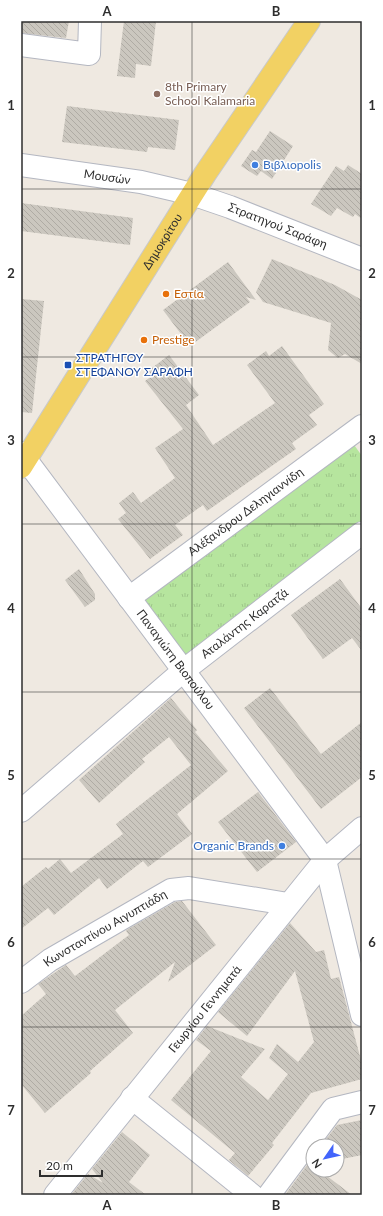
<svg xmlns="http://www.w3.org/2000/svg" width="383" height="1216" viewBox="0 0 383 1216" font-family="Lato,sans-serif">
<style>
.grass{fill:url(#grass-tufts)}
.building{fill:url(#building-back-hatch)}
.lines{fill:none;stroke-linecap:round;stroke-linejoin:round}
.minor-casing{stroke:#b4b7c1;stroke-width:24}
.major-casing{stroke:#c9c9c9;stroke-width:24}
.minor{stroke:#fff;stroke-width:22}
.major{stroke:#f2d163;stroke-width:22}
.grid{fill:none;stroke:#2e2e2e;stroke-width:1;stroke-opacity:0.55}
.education-dot{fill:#8d6e63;stroke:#fff;stroke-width:1.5}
.shop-dot{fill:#3f7fe0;stroke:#fff;stroke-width:1.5}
.food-dot{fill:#e8710a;stroke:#fff;stroke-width:1.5}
.transit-dot{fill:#1a4fb4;stroke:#fff;stroke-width:1.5}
.labels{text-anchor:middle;stroke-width:3;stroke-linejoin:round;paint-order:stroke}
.education-label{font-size:12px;fill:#785e54;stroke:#fff;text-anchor:start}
.shop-label{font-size:12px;fill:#366cbe;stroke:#fff;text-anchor:start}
.street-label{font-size:12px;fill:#2e2e2e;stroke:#fff}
.food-label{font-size:12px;fill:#c56008;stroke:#fff;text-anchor:start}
.transit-label{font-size:12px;fill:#164399;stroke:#fff;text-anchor:start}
.neatline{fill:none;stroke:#2e2e2e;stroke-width:1.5}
.grid-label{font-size:13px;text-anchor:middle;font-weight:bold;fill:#2e2e2e}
</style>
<defs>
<pattern id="grass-tufts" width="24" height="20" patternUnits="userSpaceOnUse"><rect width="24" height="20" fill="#b6e59e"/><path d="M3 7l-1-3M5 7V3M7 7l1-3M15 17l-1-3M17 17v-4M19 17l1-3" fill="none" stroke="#9dc588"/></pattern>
<pattern id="building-back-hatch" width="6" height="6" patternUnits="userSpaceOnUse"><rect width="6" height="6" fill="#cbc7bf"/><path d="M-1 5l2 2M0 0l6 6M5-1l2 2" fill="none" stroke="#afaba4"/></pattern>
</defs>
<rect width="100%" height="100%" fill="#efe9e1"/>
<!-- grass -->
<path class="grass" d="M352,442L362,456V525L184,658L140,601Z"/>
<!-- building -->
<path class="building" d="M21,21H69L66,38L21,33Z
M124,21H156L151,66L136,64L135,78L117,76Z
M67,106L179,120L175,150L148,147L147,152L62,142Z
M270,131L293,146L272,179L261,171L257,176L241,166L252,150L256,152Z
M348,165L362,174V219L355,214L353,217L337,208L331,216L311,204L336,166L344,171Z
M21,203L133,218L130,245L21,231Z
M272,259L335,285L362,300V364L345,354L338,358L328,350L331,323L263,302L256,292Z
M228,262L256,300L246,297L250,302L190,346L163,310Z
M21,299L44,301L32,413L21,412Z
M282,346L324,404L309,415L317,425L292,443L296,449L207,511L203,505L175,525L183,535L150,559L118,519L126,513L119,503L133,492L141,503L175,478L155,448L183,429L145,381L152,376L148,371L169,355L199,395L186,405L213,445L275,403L247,365L266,351L269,356Z
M79,569L95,594V600L85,607L65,580Z
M340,579L362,609V651L352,638L323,659L291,615Z
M270,688L321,754L362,722V777L321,809L244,708Z
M171,698L197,730L195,732L228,771L177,814L192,834L148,867L143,861L107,889L99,878L54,915L48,908L21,929V887L46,867L48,869L60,859L71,873L123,834L116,824L191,765L169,737L142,759L145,762L99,803L79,780Z
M258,792L296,842L257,872L218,822Z
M182,901L216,945L168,982L175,962L115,1010L133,1033L90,1071L91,1073L45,1113L21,1084V1016L46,994L38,984L66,965L75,976L129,935L126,931L128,929L175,902Z
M290,923L316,952L324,950L331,979L339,977L362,1064V1079L311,1093L272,1143L274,1145L248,1176L229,1160L235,1153L171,1100L211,1051L196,1040L207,1026L265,1049L241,1077L268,1100L288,1074L269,1058L277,1044L298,1062L314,1042L295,971L247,1036L218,1012Z
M362,1120V1155L337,1160V1146H321L337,1125Z
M122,1132L150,1155L129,1182L146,1195H71L88,1174L103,1183L92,1169Z
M313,1157V1170H319L352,1195H285Z"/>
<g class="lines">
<!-- minor casing -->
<g class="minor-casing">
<g id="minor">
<path d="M21,45L89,54L90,21"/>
<path id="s1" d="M21,165L141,182L192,194L230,207L362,259"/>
<path id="s2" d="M21,453L325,860L362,1015"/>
<path id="s3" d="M129,598L362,426"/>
<path id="s4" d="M21,811L183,671L362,533"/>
<path id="s5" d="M21,982L50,960L171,890L189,888L288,904"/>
<path d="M132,1098L252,1195"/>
<path id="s6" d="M55,1195L325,860L362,828"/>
<path d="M269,1195L333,1109L362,1102"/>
</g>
</g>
<!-- major casing -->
<g class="major-casing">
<g id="major">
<path id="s7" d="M21,467L205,174L309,21"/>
</g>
</g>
<!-- minor -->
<use href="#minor" class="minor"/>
<!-- major -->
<use href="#major" class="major"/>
</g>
<!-- grid -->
<path class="grid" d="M192,21V1195M21,189H362M21,357H362M21,524H362M21,692H362M21,859H362M21,1027H362"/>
<!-- markers -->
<circle class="education-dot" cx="157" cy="94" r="4"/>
<g class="shop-dot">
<circle cx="255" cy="165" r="4"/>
<circle cx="282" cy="846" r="4"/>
</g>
<g class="food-dot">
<circle cx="166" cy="294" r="4"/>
<circle cx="144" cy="340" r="4"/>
</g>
<rect class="transit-dot" x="64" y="361" width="8" height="8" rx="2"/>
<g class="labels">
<!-- education labels -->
<g class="education-label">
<text x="165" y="91">8th Primary<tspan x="165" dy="14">School Kalamaria</tspan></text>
</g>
<!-- shop labels -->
<g class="shop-label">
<text x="263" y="169">Βιβλιοpolis</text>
<text x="274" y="850" text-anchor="end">Organic Brands</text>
</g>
<!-- street labels -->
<g class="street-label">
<text dy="4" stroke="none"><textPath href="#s1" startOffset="87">Μουσών</textPath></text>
<text dy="4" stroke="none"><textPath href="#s1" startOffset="265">Στρατηγού Σαράφη</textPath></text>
<text dy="4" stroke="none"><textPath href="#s7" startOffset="266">Δημοκρίτου</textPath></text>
<text dy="4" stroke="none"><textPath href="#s3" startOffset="145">Αλέξανδρου Δεληγιαννίδη</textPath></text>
<text dy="4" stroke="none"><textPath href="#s4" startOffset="292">Αταλάντης Καρατζά</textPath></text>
<text dy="4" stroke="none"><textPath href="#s2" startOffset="258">Παναγιώτη Βιοπούλου</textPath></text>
<text dy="4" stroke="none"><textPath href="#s5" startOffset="100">Κωνσταντίνου Αιγυπτιάδη</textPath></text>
<text dy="4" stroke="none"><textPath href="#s6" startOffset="239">Γεωργίου Γεννηματά</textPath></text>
</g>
<!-- food labels -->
<g class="food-label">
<text x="174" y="298">Εστία</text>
<text x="152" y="344">Prestige</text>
</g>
<!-- transit labels -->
<g class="transit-label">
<text x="76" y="362">ΣΤΡΑΤΗΓΟΥ<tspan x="76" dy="14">ΣΤΕΦΑΝΟΥ ΣΑΡΑΦΗ</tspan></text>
</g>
</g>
<!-- border -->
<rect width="383" height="1216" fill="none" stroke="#ffffff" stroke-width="44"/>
<!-- north arrow -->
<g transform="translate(325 1158) rotate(236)"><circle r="19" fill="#ffffff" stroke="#ababab"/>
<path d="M0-3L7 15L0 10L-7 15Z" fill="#4264fb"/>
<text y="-6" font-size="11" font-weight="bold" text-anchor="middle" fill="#2e2e2e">N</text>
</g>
<!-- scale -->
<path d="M40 1170v6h62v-6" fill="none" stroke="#2e2e2e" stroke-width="2"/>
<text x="46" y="1170" font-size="12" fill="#2e2e2e" stroke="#ffffff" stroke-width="3" paint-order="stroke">20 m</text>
<rect x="22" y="22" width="339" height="1172" class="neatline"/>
<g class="grid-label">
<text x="107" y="16">A</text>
<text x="276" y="16">B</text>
<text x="11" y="110">1</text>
<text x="372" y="110">1</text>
<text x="11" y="278">2</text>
<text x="372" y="278">2</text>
<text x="11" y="445">3</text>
<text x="372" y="445">3</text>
<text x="11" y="613">4</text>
<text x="372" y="613">4</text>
<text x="11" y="780">5</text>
<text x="372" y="780">5</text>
<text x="11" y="947">6</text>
<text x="372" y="947">6</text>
<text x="11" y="1115">7</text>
<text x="372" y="1115">7</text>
<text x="107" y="1210">A</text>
<text x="276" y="1210">B</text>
</g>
</svg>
